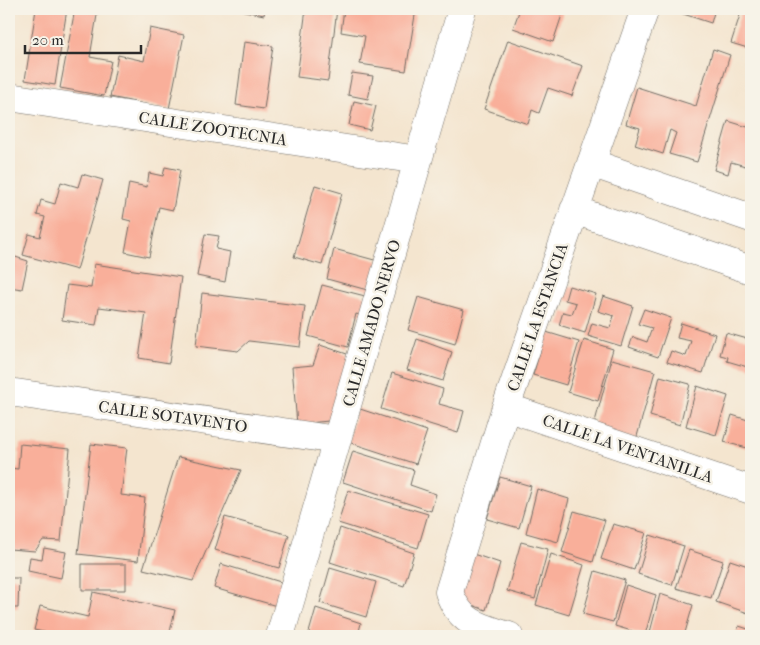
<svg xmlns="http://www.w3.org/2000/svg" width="760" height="645" viewBox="0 0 760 645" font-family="'IM FELL French Canon',serif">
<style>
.building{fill:#f9af9a}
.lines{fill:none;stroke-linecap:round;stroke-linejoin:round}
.minor-casing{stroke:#716c64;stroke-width:29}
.minor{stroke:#fff;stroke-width:28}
.labels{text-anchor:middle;stroke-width:5;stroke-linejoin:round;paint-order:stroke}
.street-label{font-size:16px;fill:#2b2b2b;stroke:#f7f3e8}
</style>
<rect width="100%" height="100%" fill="#f7f3e8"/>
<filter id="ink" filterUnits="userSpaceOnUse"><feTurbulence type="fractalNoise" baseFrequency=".02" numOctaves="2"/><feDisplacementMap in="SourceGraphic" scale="10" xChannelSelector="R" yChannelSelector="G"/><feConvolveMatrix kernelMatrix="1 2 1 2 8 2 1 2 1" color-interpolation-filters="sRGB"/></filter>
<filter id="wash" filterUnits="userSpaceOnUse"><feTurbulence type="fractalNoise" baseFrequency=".0096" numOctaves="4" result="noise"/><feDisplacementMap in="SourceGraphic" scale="20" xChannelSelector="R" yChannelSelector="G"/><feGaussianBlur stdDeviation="1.12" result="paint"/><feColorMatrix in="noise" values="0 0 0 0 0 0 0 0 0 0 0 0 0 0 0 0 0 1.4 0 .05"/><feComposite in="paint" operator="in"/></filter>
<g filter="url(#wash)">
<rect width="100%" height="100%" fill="#f4e5cf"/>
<g id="blocks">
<!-- building -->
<path class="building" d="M36,9H67L55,85L25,80Z
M75,9H98L90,57L111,61L104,96L60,88Z
M235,9H265L264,15Z
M306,9H337L328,81L297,77Z
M344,9H416L406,71L360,64L365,36L341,32Z
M520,9H564L553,42L513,28Z
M668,9H715L711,23Z
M741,12L751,15V49L731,43Z
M150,28L184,35L169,109L110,97L118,55L144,61Z
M508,40L583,66L572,96L548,88L539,113L532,110L528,124L484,109Z
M244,42L273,46L264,109L236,105Z
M713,49L730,55L697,162L669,154L676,133L670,130L663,154L635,145L640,128L626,124L637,87L696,106Z
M352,73L373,76L368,99L348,95Z
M354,101L376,106L370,130L349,125Z
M728,121L751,128V158L749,167L731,162L728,174L714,170Z
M165,167L180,170L173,210L159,207L149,257L125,252L131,221L123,219L129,183L147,187L149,173L163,176Z
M82,174L103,180L77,270L23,255L29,234L40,237L45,217L37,215L41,200L55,204L61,182L78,187Z
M315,185L342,193L322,265L294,257Z
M205,234L219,236L216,249L230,252L225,282L197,276Z
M334,249L378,261L371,291L327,279Z
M9,255L28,261L22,289L9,287Z
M94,264L181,277L169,363L139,358L146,313L99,307L96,325L62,320L67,285L91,288Z
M322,285L369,297L363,316L356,314L348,347L308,336Z
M569,286L596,294L585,333L559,325L563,312L572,314L576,303L565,300Z
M202,293L305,306L300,347L249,341L238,351L196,346Z
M603,296L633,306L621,346L588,336L592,323L610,328L614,316L598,311Z
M418,297L464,310L455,344L408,330Z
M644,309L671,318L658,357L629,347L633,337L647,342L652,328L638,324Z
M681,323L715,334L703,373L667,362L671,351L686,356L691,341L677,338Z
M546,332L579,342L566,385L533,375Z
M726,333L751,340V368L727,361L728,357L720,355Z
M417,339L452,352L443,381L407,370Z
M584,340L613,349L598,401L568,392Z
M320,345L350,355L329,421L297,424L292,367L313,365Z
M612,359L655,371L636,440L593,429Z
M392,373L443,389L439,404L464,411L458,433L381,409Z
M660,376L690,384L680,425L650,416Z
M697,386L728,396L716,435L686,426Z
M357,408L427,431L416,464L348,442Z
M732,415L751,421V449L724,442Z
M20,444L70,449L61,541L43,540L35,551L9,549V468L18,469Z
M91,444L127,448L121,495L145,498L138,561L78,554Z
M353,451L414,470L410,485L436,494L431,511L343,482Z
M178,457L241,470L193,581L143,569Z
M500,477L531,486L519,528L487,519Z
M537,489L569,499L558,542L526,533Z
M348,490L428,514L418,548L338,523Z
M574,511L605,520L593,562L562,552Z
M225,517L289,535L279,568L215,550Z
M613,524L646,533L634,570L601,559Z
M340,528L414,553L404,586L330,562Z
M650,535L684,546L672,585L638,574Z
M521,542L548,549L535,599L507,591Z
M44,548L66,552L61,578L28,571L30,557L42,559Z
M689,550L723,561L711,598L676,588Z
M470,553L500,563L486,610L455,599Z
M551,554L584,565L569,615L536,605Z
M730,560L751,567V614L716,602Z
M82,564H126V590H82Z
M221,564L284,583L277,606L214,588Z
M330,568L376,582L366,617L320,603Z
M595,571L625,580L613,622L583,614Z
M9,578H19L18,608H9Z
M626,585L656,595L645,635L615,626Z
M93,592L175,610L169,636H62L34,630L40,606L88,617Z
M660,594L693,605L684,636H649Z
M316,608L361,623L358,636H308Z
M739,626L751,630V636H735Z"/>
</g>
</g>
<g filter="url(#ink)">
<use href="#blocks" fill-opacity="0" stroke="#716c64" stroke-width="1"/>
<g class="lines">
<!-- minor casing -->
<g class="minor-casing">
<path id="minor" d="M9,97L418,160
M591,163L751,218
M574,210L751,270
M9,392L337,440
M506,407L751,490
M280,636L462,9
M509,636C481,627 460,624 449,592L506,407L645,9"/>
</g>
<!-- minor -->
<use href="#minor" class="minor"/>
</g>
</g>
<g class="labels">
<!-- street labels -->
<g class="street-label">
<text transform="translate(213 128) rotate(9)" y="6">CALLE ZOOTECNIA</text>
<text transform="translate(537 317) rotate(-71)" y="6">CALLE LA ESTANCIA</text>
<text transform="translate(371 323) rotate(-74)" y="6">CALLE AMADO NERVO</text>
<text transform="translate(173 416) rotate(8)" y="6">CALLE SOTAVENTO</text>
<text transform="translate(628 448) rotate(19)" y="6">CALLE LA VENTANILLA</text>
</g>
</g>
<!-- margin -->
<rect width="760" height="645" fill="none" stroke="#f7f3e8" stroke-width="30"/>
<!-- scale -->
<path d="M25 45v8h116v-8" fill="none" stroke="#2b2b2b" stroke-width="2.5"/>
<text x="32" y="45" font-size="15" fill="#2b2b2b" stroke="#f7f3e8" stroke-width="4" paint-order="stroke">20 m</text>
</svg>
